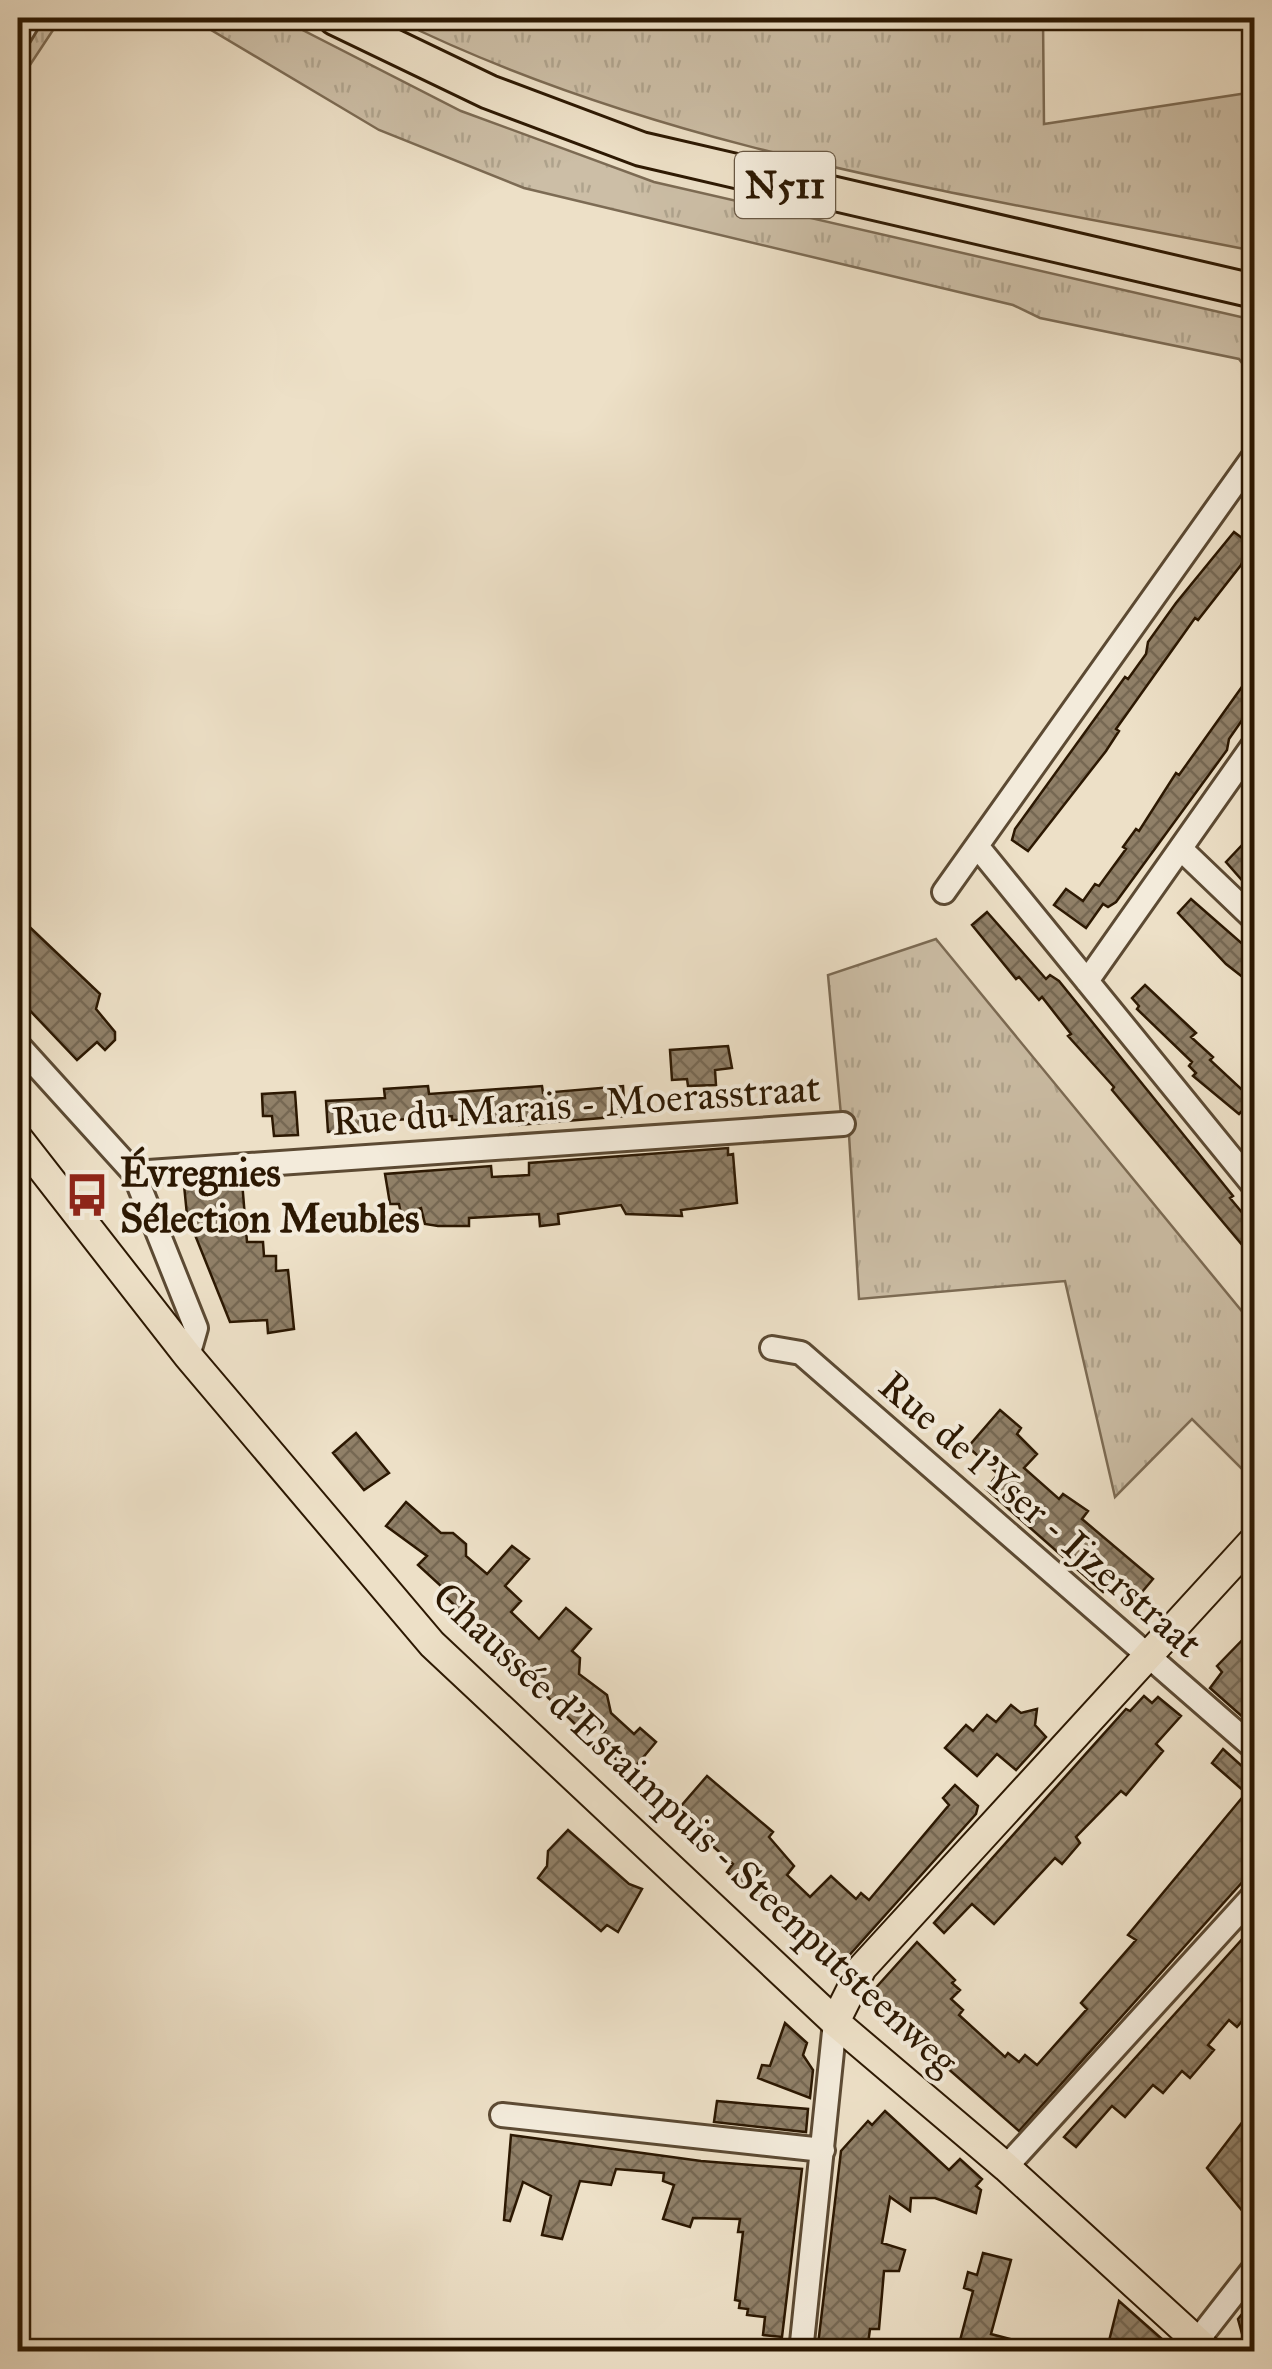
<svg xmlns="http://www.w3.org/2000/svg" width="1272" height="2369" viewBox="0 0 1272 2369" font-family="'IM FELL Great Primer',serif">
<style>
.grass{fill:url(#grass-tufts);stroke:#7c6b54;stroke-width:2.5}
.building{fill:url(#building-cross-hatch);stroke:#2c1802;stroke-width:2.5}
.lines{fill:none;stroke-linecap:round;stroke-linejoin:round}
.minor-casing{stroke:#5c4a33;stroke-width:28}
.major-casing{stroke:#2c1802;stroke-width:32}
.highway-casing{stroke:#2c1802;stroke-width:38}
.minor{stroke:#f3ebdb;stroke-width:22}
.major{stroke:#ede0c7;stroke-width:28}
.highway{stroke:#ede0c7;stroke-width:32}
.labels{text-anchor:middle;stroke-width:8;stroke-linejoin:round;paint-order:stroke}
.shield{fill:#f3ebdb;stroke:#685743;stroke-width:2.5}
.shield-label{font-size:38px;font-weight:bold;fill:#2c1802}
.street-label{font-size:40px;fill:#2c1802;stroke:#f3ebdb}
.poi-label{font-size:40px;font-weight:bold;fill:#2c1802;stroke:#f3ebdb;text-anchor:start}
</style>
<defs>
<pattern id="grass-tufts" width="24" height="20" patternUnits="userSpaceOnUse" patternTransform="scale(2.5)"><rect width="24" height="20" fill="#ccbea6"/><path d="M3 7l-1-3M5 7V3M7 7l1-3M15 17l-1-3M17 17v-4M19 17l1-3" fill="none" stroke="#afa38d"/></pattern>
<pattern id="building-cross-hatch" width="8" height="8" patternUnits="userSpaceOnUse" patternTransform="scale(2.5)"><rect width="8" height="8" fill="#908068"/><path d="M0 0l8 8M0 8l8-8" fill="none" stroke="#766853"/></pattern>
</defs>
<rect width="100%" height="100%" fill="#ede0c7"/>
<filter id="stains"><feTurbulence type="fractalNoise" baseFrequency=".002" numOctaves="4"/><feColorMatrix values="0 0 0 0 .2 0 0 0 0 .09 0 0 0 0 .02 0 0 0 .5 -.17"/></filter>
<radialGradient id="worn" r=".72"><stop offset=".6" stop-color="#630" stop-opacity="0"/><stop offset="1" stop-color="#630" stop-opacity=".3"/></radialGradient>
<!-- grass -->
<path class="grass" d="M37,18H61L18,83V48Z
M191,18H279L461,111L654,182L1254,320V379L1239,359L1040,318L1013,305L524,188L379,130Z
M393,18H1043L1044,124L1254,92V251C962,193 662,151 393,18Z
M936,939L1254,1326V1481L1192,1419L1115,1497L1065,1281L859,1299L849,1135L841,1115L828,975Z"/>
<!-- building -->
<path class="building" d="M1234,532L1250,544L1241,565L1198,620L1195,618L1116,729L1119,731L1106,751L1028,851L1012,840L1015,829L1125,677L1128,679L1146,654L1148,642L1176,603Z
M1254,670V718L1247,713L1229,739L1227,750L1116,902L1108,907L1103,904L1086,928L1054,905L1066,889L1083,901L1095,884L1099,886L1126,849L1123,847L1136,829L1139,831L1176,773L1179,775Z
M1243,844L1254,856V894L1226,862Z
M1191,899L1254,954V986L1226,964L1178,913Z
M987,912L1046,979L1050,975L1059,981L1233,1196L1230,1198L1254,1227V1259L1112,1090L1114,1087L1068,1036L1071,1034L1042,997L1039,1000L1019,977L1016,979L972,925Z
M18,916L100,994L96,1009L115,1032V1040L105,1050L97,1042L77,1060L18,998Z
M1145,985L1196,1033L1191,1037L1213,1057L1210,1060L1253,1100L1239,1114L1193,1076L1196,1073L1189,1066L1192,1062L1137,1009L1139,1006L1132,998Z
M728,1046L732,1068L715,1070L716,1085L688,1086L687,1079L672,1080L670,1050Z
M428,1086L429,1094L542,1086L543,1093L623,1086L625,1116L519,1125L518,1118L452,1120V1116L367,1122V1129L328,1132L326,1101L385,1098L384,1089Z
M295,1092L298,1135L274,1136L272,1116H263L262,1094Z
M728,1148V1155L733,1154L737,1203L681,1210L682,1216L626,1214L621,1205L558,1214L559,1224L540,1226L539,1214L469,1218V1226H438L425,1224L421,1208L401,1214L399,1204H390L385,1174L491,1166L492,1177L529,1175V1163Z
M242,1181L247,1242H263L264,1256H276V1271L288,1270L294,1329L268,1333L267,1320L230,1322L187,1215L184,1185Z
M1000,1410L1021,1428L1017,1434L1037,1454L1024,1468L1059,1499L1063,1494L1088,1511L1082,1519L1153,1579L1137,1598L1115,1578L1103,1592L986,1489L998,1474L968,1447Z
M356,1433L389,1473L364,1490L333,1453Z
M406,1502L441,1533H453L466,1544V1556L487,1574L512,1546L529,1559L505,1586L521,1601L511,1612L539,1639L566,1608L591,1629L572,1651L580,1658L579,1674L607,1695L611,1713L634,1734L640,1728L656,1742L631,1772L596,1742L605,1731L578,1727L439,1590L441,1586L418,1565L427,1556L386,1526Z
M1254,1628V1727L1210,1688L1222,1672L1217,1666Z
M1144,1696L1152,1703L1158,1697L1181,1716L1156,1744L1163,1751L1126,1795L1121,1791L1076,1837L1080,1843L1062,1864L1055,1858L994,1924L972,1904L944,1933L934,1923L1126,1709L1130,1711Z
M1011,1705L1021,1713L1037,1709L1035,1725L1046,1737L1016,1770L997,1754L977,1776L945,1748L966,1725L973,1731L987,1715L996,1722Z
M1223,1749L1254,1777V1869L1019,2131L871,2001L872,1992L917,1942L955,1980L952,1983L960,1990L951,1999L963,2010L959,2015L1005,2057L1008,2053L1019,2062L1025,2055L1037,2065L1087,2009L1081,2003L1136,1940L1128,1935L1246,1793L1212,1763Z
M707,1776L773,1832L769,1837L794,1866L787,1875L810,1897L831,1876L856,1899L861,1893L869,1900L949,1805L943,1798L955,1785L978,1806L976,1814L836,1970L727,1872L733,1864L675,1813Z
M568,1830L629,1884L642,1889L618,1932L607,1925L601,1931L538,1878L547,1866L548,1851Z
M1254,1926V2007L1237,2027L1229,2020L1208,2045L1214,2050L1190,2078L1182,2071L1163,2093L1153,2085L1125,2117L1112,2106L1076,2147L1064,2137Z
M785,2023L807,2043L803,2055L813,2070L810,2098L758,2078L762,2065L770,2066Z
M717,2101L808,2109L806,2132L714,2122Z
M1254,2107V2225L1207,2168Z
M885,2111L949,2170L960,2159L982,2179L976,2186L981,2190L976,2213L935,2198H911L910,2211L890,2197L882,2243L905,2250L899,2271H884L879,2329H870L867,2351L818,2345L841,2151L868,2121L872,2125Z
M511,2135L701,2161L802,2169L782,2337L763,2335L765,2317L747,2315L748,2309L739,2308L740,2301L735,2300L743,2232H738L740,2219L693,2218L690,2227L663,2219L674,2185L663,2181L664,2173L616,2169L611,2185L580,2181L562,2239L542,2235L551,2196L523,2182L510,2221L504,2220Z
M983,2253L1011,2260L991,2334L1037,2346L1036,2352H957L973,2291L964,2288L968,2272L977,2275Z
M1254,2299V2352H1247L1238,2319Z
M1119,2301L1163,2340L1176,2352H1116L1108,2345Z"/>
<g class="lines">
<!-- minor casing -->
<g class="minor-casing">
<path id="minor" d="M18,38L30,18
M977,846L1254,1186
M1181,849L1254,919
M944,892L1254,456
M1087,981L1254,744
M18,1045L134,1173L196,1328L188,1356
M134,1173L843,1124
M772,1348L801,1353L1254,1748
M502,2115L823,2150
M1006,2167L1254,1895
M1197,2341L1254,2268
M801,2352L835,2022"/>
</g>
<!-- major casing -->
<g class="major-casing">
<path id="major" d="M18,1138L188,1356L432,1644L835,2022L1006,2167L1209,2352
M835,2022L862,1968L1254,1540"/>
</g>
<!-- highway casing -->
<g class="highway-casing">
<path id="highway" d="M335,18L489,92L641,149L1254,291"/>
</g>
<!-- minor -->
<use href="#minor" class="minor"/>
<!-- major -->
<use href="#major" class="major"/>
<!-- highway -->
<use href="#highway" class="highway"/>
</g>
<!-- icons -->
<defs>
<g id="bus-bare" transform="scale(3.45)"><path d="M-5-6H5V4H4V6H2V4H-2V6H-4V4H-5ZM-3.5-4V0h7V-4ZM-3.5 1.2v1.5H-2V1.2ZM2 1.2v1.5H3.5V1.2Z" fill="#8f2418" stroke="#f3ebdb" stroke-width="2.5" paint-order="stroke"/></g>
</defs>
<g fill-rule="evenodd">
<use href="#bus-bare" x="87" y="1195"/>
</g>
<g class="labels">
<!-- shield labels -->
<rect class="shield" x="735" y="152" width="100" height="66" rx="8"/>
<g class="shield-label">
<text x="785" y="198">N511</text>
</g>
<!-- street labels -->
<g class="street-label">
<text transform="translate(576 1104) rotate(-4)" y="14">Rue du Marais - Moerasstraat</text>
<text transform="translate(1041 1514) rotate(41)" y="14">Rue de l'Yser - Ijzerstraat</text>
<text transform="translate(696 1828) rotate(43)" y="14">Chaussée d'Estaimpuis - Steenputsteenweg</text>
</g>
<!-- poi labels -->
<g class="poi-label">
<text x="120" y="1186">Évregnies<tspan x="120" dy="46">Sélection Meubles</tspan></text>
</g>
</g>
<!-- margin -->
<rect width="1272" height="2369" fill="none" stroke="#ede0c7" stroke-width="60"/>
<rect x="20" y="20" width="1232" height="2329" fill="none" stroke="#2c1802" stroke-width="5"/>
<rect x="30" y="30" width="1212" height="2309" fill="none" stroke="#2c1802" stroke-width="2.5"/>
<rect width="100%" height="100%" filter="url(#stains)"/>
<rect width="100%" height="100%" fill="url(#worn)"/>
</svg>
